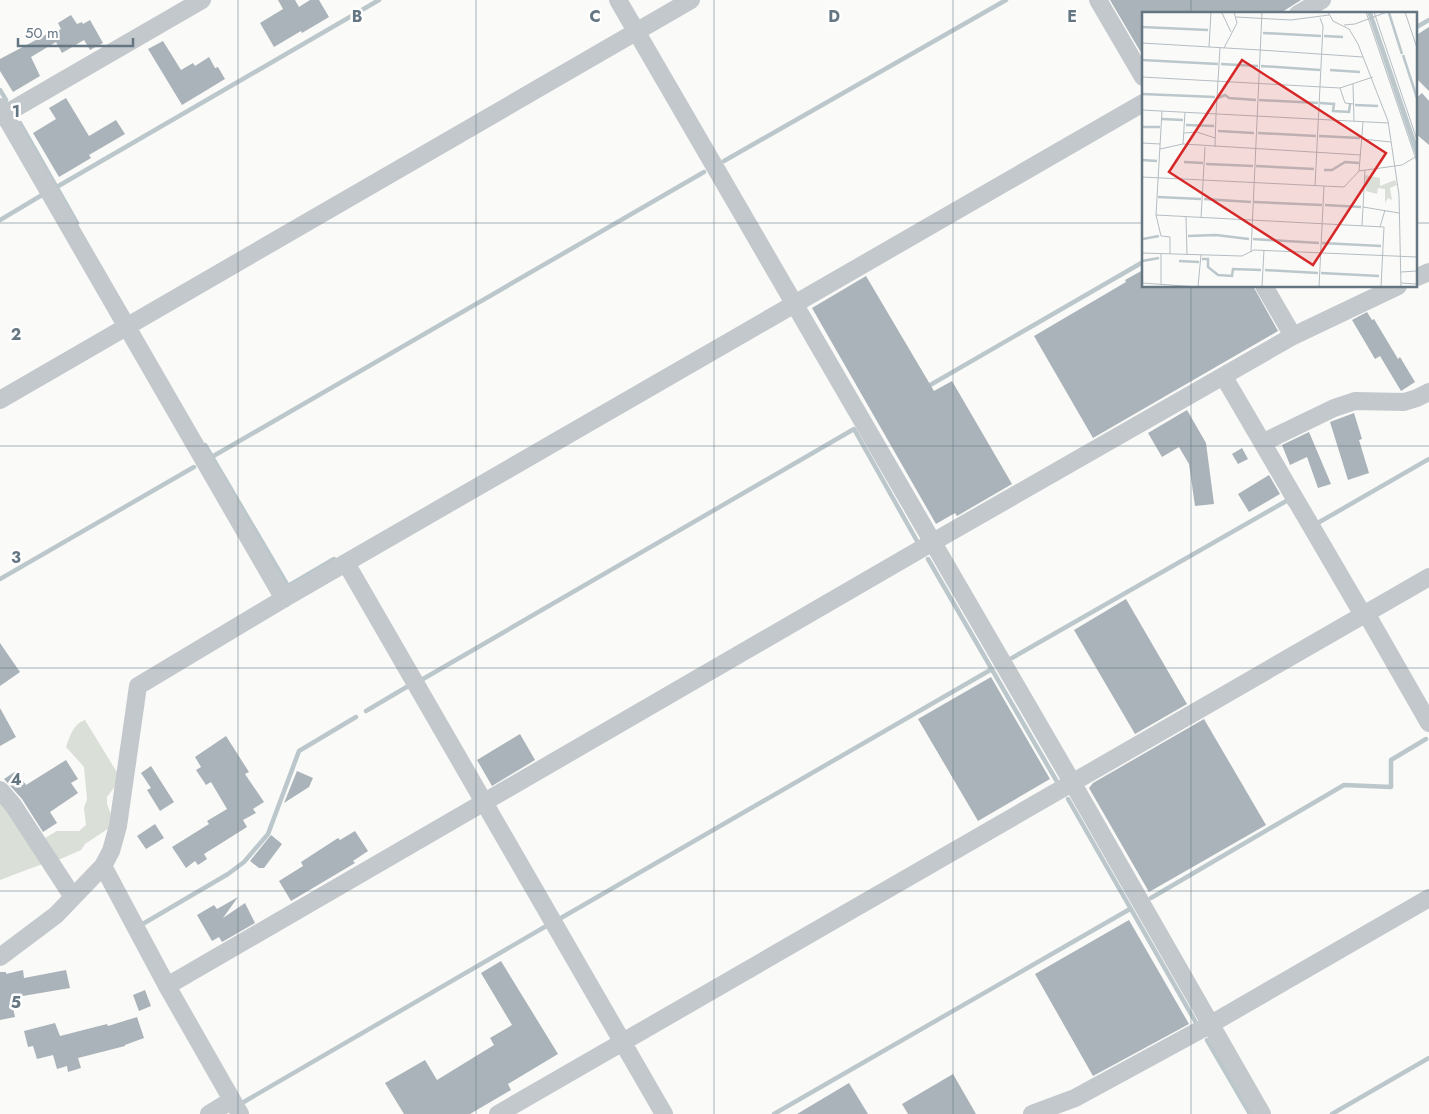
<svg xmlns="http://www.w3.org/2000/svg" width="1429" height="1114" viewBox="0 0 1429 1114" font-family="Jost,sans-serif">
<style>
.green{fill:#dadfd7}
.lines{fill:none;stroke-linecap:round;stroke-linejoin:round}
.stream{stroke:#bbc7cb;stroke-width:4.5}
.building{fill:#aab3b9}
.minor{stroke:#c3c8cc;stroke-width:18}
.grid{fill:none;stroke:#657683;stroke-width:1;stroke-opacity:0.55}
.inset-river{fill:none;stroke:#bbc7cb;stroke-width:2.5}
.inset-road{fill:none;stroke:#b5bdc2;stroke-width:1}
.view{fill:#d62828;fill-opacity:0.15;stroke:#d62828;stroke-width:2.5}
.inset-edge{fill:none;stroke:#657683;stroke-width:2.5}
.grid-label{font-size:16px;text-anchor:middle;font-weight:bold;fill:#657683;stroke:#fff;stroke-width:5;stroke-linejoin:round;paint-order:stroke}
</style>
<rect width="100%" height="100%" fill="#fafaf8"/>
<!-- green -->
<path class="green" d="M85,720L118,774L116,785L107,797V804L113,820L109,828L85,844L81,850L56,861L45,838L57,831H79L86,825L84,808L87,799L84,767L66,747C70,736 73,724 85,720Z
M0,796L45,863L0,880Z"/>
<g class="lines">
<!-- stream -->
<path class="stream" d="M1415,28L1429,20
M0,90L6,100
M20,123L77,223
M724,161L1006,0
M55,188L379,0
M0,220L42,195
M925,388L1143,262
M205,445L288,586L334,559
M210,458L704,172
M1316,524L1429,459
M928,559L1056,780
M0,579L194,467
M1012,658L1288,500L1290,504
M423,679L854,429L917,541
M366,711L410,685
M1068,799L1195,1021
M1151,898L1344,785L1391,787V760L1426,739
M561,918L992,669
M141,925L228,874L244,862L268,834L299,751L356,717
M1207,1040L1250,1114
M242,1103L548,925
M774,1114L1130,909
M1332,1114L1429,1058"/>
</g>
<!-- building -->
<path class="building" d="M278,0H295L299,7L310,0H319L329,17L302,33L301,31L274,47L260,23L283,9Z
M1110,0H1301L1279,14H1143V56Z
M71,15L77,24L82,22L83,24L90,20L103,43L90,50L84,40L62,53L56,42L31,57L40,76L13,92L0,71V59L51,32L52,35L61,29L58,23Z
M1429,27V91L1415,77V36Z
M163,41L181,70L193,63L195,66L209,57L215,68L218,67L225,79L182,105L148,49Z
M1422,93L1429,101V145L1415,133V99Z
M66,98L89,136L116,120L125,134L89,155L91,158L59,177L33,133L56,119L49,108Z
M1143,270V286H1253L1278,331L1093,438L1034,336L1126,282L1125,280Z
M866,276L934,391L952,381L1012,484L957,516L955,513L936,524L812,308Z
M1367,312L1372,320L1374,319L1398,359L1400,357L1415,382L1401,391L1380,356L1375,359L1352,320Z
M1187,410L1206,443L1214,504L1195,506L1189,464L1179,447L1162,457L1148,433Z
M1354,413L1362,439L1359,440L1369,473L1348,480L1330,422Z
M1309,432L1331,484L1318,488L1307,457L1290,465L1282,445Z
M1242,448L1248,459L1238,464L1232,454Z
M1269,475L1280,494L1249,512L1238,494Z
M1126,599L1187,704L1135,734L1074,630Z
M0,643L20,672L0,686Z
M991,677L1050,779L978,821L918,719Z
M0,708L16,737L0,746Z
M1204,719L1266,825L1149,892L1089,788L1093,783Z
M520,734L535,760L492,786L477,760Z
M226,736L249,772L245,774L264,802L253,809L256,813L243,820L247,827L204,854L207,859L198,865L195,861L186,868L172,847L209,824L207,821L227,809L211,782L206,785L196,770L201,767L195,757Z
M66,760L78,779L71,783L78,793L50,812L57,823L43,832L22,799L4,779L16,771L26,785Z
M151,766L174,802L160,811L147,790L151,788L141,773Z
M297,771L313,778L309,787L284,803Z
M155,824L164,838L146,849L137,836Z
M355,831L368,851L353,861L355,863L291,901L279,881L303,866L301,862L338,838L340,840Z
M271,835L282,844L264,868H259L250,861Z
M238,897L223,918L245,903L255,923L222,942L219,937L212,941L197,915L214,905L217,909Z
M1129,920L1189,1024L1093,1076L1035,974Z
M501,961L558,1054L508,1084L511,1090L470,1114H404L385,1083L425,1060L437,1080L494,1045L490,1038L512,1025L481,973Z
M23,970L24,978L66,970L70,988L11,998L15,1017L0,1020V972H6V974Z
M145,990L151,1006L139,1011L133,995Z
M137,1017L144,1038L125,1045V1046L78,1058L81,1068L68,1072L67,1066L57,1069L53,1055L37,1059L33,1046L28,1047L24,1031L55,1023L60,1036L107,1024L108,1026Z
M953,1074L976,1114H908L902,1104Z
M849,1083L868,1114H797Z"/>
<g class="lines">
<!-- minor -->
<path class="minor" d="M618,0L1072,782L1262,1114
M1098,0L1143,77
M1298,14L1322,0
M0,107L284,599
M0,117L202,0
M1415,278L1429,272
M1264,286L1293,336
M1224,377L1363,615
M0,400L691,0
M1264,442L1334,408L1355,401L1404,402L1417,398L1429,392
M346,563L664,1114
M1366,613L1429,723
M0,790L13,805L73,897
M103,866L167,986L240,1114
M0,957L56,915L103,866L111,851L118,826L138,686L290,595L1143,103
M167,986L933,542L1293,336L1398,286
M209,1114L232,1100
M498,1114L1429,577
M1032,1114L1075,1098L1211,1024L1429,898"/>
</g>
<!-- grid -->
<path class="grid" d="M238,0V1114M476,0V1114M714,0V1114M953,0V1114M1191,0V14M0,223H1143M1415,223H1429M1191,286V1114M0,446H1429M0,668H1429M0,891H1429"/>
<!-- overview -->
<g transform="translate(1142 12)">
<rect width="275" height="275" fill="#fafaf8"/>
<path d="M223,163L238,166V174L253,168L255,173L248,176L250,188L246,186L243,191V177L236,176L235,182L224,179Z" fill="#dadfd7"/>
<path d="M225,0H230L275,132V148Z" fill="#bbc7cb"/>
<path class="inset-river" d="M247,1L260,42M0,15L66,18M121,21L179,24M182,24L201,25M261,43L275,86M0,48L76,52M79,52L116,54M119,54L178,58M188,58L218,60M0,82L73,85M76,86L83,83L87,86L114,88M117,88L176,91M178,91L192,92L191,99L207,100L208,92M213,93L236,94M20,107L41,108M44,113L72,114M0,115H18M76,119L112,121M116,121L174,124M177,124L218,126M0,148L15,149M42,150L61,151M64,152L111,154M114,154L172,157M182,158H190L203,150L217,151M16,185L59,187M62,187L109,190M112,190L180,193M183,193L219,195M46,224L74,223L107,227M1,227L17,224M111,227L177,231M180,231L239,234M60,247H66V255L76,263L90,264L91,257L119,258M0,249L17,246M37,249L57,250M123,258L176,261M179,261L237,264"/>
<path class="inset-road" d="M43,0H76M186,0L191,9L207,17L216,32L246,109L257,183L259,275M224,0L275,150M232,0L275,128M263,0L275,36M80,1L89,20M94,5L149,8L187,3M202,13L213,12L245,0M0,31L118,38M67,35L69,0M82,36L95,11L92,0M118,38L221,45M0,65L198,76L231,65M211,72L212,109M198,76L203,91L212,92M0,98L246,111M20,99L14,203L19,224L28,225V242M74,102L78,36M42,121L55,120L73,126M220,127L249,130M0,131L18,132M41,132L43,100M73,135L74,102M18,137L41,132L219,143M217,159L221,110M0,165L202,175L217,159L260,153L275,144M173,174L181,14L178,6M221,195L257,201M14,203L242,215L239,275M44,205L45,243M59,206L63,135M220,214L223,158M238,215L243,198M109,240L120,0M0,241L100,244L112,238L275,245M259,260L275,259M0,271L56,275M259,271L275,272M19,272V242M56,274L59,243M120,275L122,238M177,275L182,174"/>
<path class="view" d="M100,48L244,141L171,253L27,160Z"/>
<rect width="275" height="275" class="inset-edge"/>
</g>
<g class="grid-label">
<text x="357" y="22">B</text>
<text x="595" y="22">C</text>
<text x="834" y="22">D</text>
<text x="1072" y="22">E</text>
<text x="16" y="117">1</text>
<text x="16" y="340">2</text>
<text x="16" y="563">3</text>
<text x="16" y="785">4</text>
<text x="16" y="1008">5</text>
</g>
<!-- scale -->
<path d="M18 38v8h115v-8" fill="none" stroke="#657683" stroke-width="2.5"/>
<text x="25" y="38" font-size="15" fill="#657683" stroke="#ffffff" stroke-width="4" paint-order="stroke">50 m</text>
</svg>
